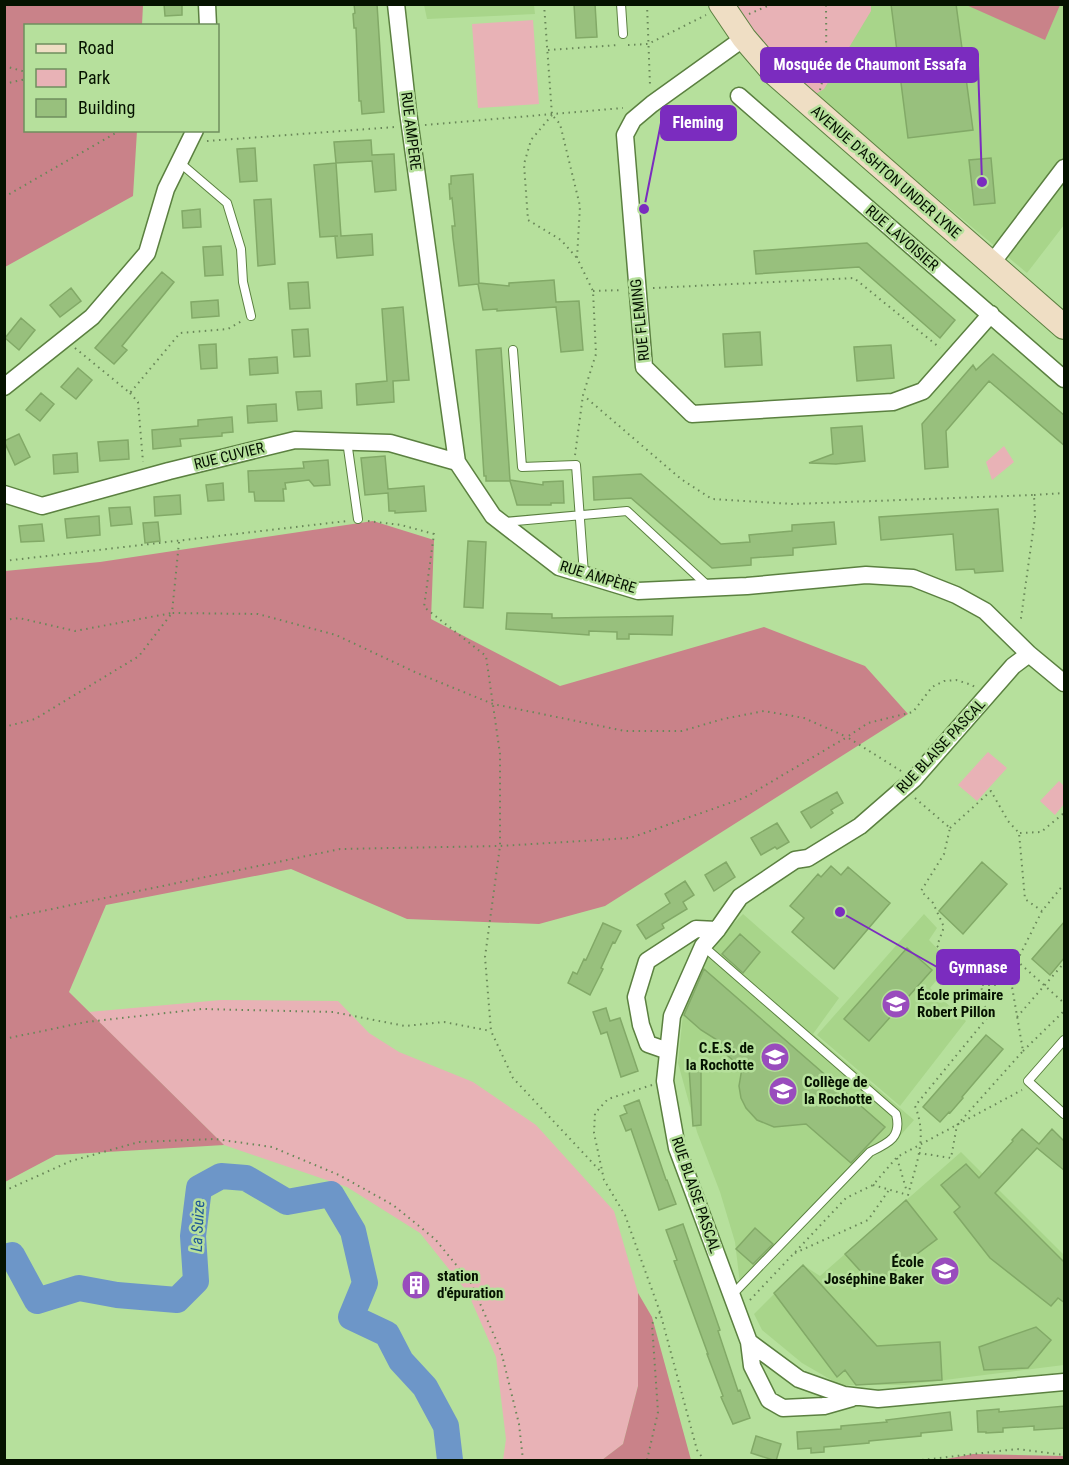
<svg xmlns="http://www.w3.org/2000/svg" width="1069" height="1465" viewBox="0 0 1069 1465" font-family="'Roboto Condensed',sans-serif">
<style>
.built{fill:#a8d58a}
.green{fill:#e8b2b6}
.forest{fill:#c98289}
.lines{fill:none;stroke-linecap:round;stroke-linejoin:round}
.river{stroke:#6d96c8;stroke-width:26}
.building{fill:#98c07d;stroke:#82a967;stroke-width:1.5}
.lane-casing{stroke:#5b8040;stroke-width:10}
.street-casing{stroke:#5b8040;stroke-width:19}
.secondary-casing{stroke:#5b8040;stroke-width:26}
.path{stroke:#698758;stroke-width:2;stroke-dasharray:1.5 4.5;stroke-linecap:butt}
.lane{stroke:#fff;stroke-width:8}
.street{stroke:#fff;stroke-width:16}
.secondary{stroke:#efdec4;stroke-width:24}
.labels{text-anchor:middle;stroke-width:5;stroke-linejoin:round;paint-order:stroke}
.street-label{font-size:15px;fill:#051200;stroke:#b6e09c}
.poi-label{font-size:15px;font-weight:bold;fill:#051200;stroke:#b6e09c;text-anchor:start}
.water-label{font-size:16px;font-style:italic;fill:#1e5796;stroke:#b6e09c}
.leader{fill:none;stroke:#7b2cbf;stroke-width:2}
.callout-dot{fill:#7b2cbf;stroke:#b6e09c;stroke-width:2}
.callout{fill:#7b2cbf;stroke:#7b2cbf;stroke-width:2}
.callout-label{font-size:16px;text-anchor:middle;font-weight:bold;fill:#fff}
</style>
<rect width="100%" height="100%" fill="#b6e09c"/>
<!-- built -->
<path class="built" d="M424,5H534L535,14L427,19Z
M734,5H1064V225L1027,273L814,95Z
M743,914L839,998L813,1034L914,1120L891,1146L873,1153L741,1292L735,1242L720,1192L697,1132L678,1063L683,1014L687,999L705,961L727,930Z
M924,914L937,928L929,940L951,963L930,988L966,1021L900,1106L817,1035Z
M961,1152L1064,1255V1365L905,1385H840L802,1363L762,1330L754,1314L803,1265L820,1276Z"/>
<!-- green -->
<path class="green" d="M734,5H871V11L824,89L814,95L758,43Z
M533,20L539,104L478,108L472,24Z
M1004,446L1014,462L992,480L986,462Z
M988,752L1007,768L977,801L958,785Z
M1059,781L1064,786V804L1055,815L1040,801Z
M221,1000L338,1001L369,1033L399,1052L473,1082L536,1125L614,1211L638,1293V1386L623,1444L602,1460H503L506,1439L496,1357L468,1293L420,1233L347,1187L224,1145L89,1012Z"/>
<!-- forest -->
<path class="forest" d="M5,4L143,5L142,25L26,26V130L137,131L133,196L5,267Z
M964,4H1060V5L1045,40Z
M373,521L434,540L431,619L560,686L764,627L865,666L908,714L605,906L539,924L407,919L291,869L106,905L69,992L224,1145L56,1155L5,1182V571L100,562Z
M638,1293L652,1317L691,1460H602L623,1444L638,1386Z
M973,1454L1064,1456V1460H941Z"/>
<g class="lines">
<!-- river -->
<path class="river" d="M4,1257L12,1255L37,1301L79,1288L117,1295L177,1300L196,1281L193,1236L199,1188L221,1176L246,1178L287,1202L331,1194L353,1231L365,1283L351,1317L387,1334L401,1361L425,1387L446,1426L450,1460"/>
</g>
<!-- building -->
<path class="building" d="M164,4H182V15L165,16Z
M354,4H377L384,112L362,114L361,101H359L356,28H354L353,14L355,13Z
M574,4H595L597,37L576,38Z
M891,4H956L973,130L908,138Z
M371,140L372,155L394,154L396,190L375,192L372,161L336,163L334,142Z
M255,148L257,181L240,182L237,149Z
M991,158L995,203L974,205L969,160Z
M336,163L341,236L372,234L373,255L337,258L335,236H338L320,237L314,165Z
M473,174L479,283L509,286V283L554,280L556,302L579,301L583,350L561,352L556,307L497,311V309L483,310L478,284L459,286L453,238L452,226H455L452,198L450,199L449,184H451V176Z
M271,199L275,264L258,266L254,200Z
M200,209L201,227L183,228L182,211Z
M867,243L955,320L940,338L859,267L756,274L754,251Z
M221,246L223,275L205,276L203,247Z
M162,272L174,282L122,346L127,350L114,364L95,348Z
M308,282L310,308L290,309L288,283Z
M71,288L81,301L60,317L50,305Z
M218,300L219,316L192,318L191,302Z
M403,307L409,380L393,381L394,402L357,405L356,384L387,381L382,309Z
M21,318L35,330L19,350L5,338Z
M308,329L310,356L294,357L292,330Z
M760,332L762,365L725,367L723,334Z
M216,344L217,368L201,369L199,345Z
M891,345L894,378L857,381L854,347Z
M501,348L510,480L543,485V482L563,481L564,503H551V505H517L510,481H486V476H484L476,350Z
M993,354L1065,416V446L989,381L946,431L948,467L925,469L922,424L973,365L976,370Z
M277,357L278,373L250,375L249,359Z
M78,368L92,380L76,399L61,387Z
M321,391L322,408L298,410L296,392Z
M41,393L54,404L40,421L26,410Z
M276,404L277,421L248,423L247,406Z
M232,417L233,432L222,433V436L180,439L181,446L153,449L152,430L198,426V420Z
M862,426L865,461L836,464L809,463L833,454L831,428Z
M19,434L30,457L15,465L4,441Z
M128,440L129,459L100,461L98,442Z
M77,453L78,472L54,474L53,455Z
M385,456L388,489L424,486L426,511L395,513V511H389L388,493L365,495L361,458Z
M328,460L330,485L314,486L309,480L285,483L286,489H283L284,501H255L254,492H249L248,471L304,468L303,462Z
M641,474L721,544L750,542L749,535L792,531V525L834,522L836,544L793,548V555L751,558V565L712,568L631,498L594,500L593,477Z
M223,483L224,500L208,501L206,485Z
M180,495L181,514L155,516L154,497Z
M130,507L132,524L111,526L109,508Z
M998,509L1003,571L975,573L974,569L956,570L953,534L881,540L879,517Z
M99,516L100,535L67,538L65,519Z
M158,522L160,541L145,543L143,523Z
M42,524L44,541L21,542L19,526Z
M468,541L486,542L483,608L464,607Z
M507,613L552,614V618L673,616L672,635L629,634V639H617V632L589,631V635L506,629Z
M837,792L843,803L831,810L833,813L811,828L801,812Z
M777,823L789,842L777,849L775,847L761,855L751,838Z
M726,862L735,877L714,891L705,875Z
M982,862L1007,884L963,934L939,911Z
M831,866L841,875L848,867L890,903L834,969L792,932L804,918L790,906L818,874L821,877Z
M685,881L694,895L683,902L687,909L662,924L664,928L646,939L637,925L670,903L665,894Z
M1065,921V957L1050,975L1032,959Z
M603,923L621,931L615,943L613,942L601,968L603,969L590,995L568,983L573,972L577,974L584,959L586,960Z
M740,934L760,952L743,973L722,954Z
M907,948L932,970L869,1041L844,1019Z
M704,969L885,1127L851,1163L806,1124L774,1127L757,1120L746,1108L741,1098L739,1086L742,1068L721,1050L725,1045L701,1030L684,1015Z
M606,1008L610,1021L620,1018L638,1071L621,1077L607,1032L601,1034L593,1012Z
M986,1035L1003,1049L962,1097L963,1098L950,1113L949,1112L940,1122L923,1107Z
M689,1068H701V1125L693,1126Z
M639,1100L666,1180H667L676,1204L659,1210L631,1129L626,1131L620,1116L627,1113L624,1106Z
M1022,1129L1039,1144L1052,1129L1065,1142V1171L1037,1148L995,1193L1065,1263V1303L1058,1298L1051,1306L990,1258L954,1212L960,1207L941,1185L966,1164L979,1178L1013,1141L1012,1140Z
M906,1200L937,1239L874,1286L845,1254Z
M683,1224L720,1330L718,1331L738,1391L740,1390L750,1418L733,1424L721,1397L723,1396L707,1354H708L674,1261L677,1260L666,1230Z
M755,1228L773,1244L753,1264L736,1249Z
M803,1265L877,1346L940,1342L942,1380L856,1385L845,1370L837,1377L774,1293Z
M1036,1327L1051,1340L1028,1368L984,1370L979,1347Z
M1065,1406V1428L1034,1430V1426L1003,1428V1432L986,1433V1432H978L977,1411L999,1409V1412Z
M950,1412L952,1430L921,1433V1436L869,1441V1443L824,1447V1452L811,1453V1448L798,1449L797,1432L841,1429V1426L887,1422L886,1420Z
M756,1436L781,1444L776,1461L751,1453Z"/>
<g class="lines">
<!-- lane casing -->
<g class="lane-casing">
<path id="lane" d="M621,4L623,34
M179,162L227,203L241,249L243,282L251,316
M513,350L522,467L576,465L584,574
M347,441L358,519
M504,522L627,511L709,587
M703,946L896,1114C902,1137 889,1143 870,1152L731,1296
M1064,1040L1028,1081L1064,1114"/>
</g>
<!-- street casing -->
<g class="street-casing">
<path id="street" d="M207,4L208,26
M396,4L408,112L457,462L493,516L559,567L638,591L747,586L866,575L913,578L956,595L985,611L1029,654L1064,683
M744,38L652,104L633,120L625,135L644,367L692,414L893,402L923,391L991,314
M739,96L1064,379
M992,263L1064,168
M4,387L92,317L147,253L166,189L195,130
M4,494L42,506L169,471L295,440L390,443L457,462
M1029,654L1013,666L914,779L860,826L808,858L795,860L740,897L717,930L703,946L672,1016L665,1081L677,1148L749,1342L799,1379L844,1395L878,1399L1064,1382
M668,1051L648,1044L641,1025L636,997L647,961L696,929L717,930
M749,1342L752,1366L769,1400L783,1408L824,1406L852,1398"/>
</g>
<!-- secondary casing -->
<g class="secondary-casing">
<path id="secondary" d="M721,4L744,38L774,73L1064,327"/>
</g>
<!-- path -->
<path class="path" d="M544,4L552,115L560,124L580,206L577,258L593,291L596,354L583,395L681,479L712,499L793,504L1034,495L1035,517L1021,618L1018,622
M647,4L650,85
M749,14L772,4
M628,45L648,44L706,15
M548,50L619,45
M4,66L26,72
M4,84L26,79
M820,90C828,62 826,33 826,4
M552,115L531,140L524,164L528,220L561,240L577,258
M425,125L623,108
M207,141L395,127
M4,197L121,130
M653,288L854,278L940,348
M593,291L623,290
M75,348L130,393L180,333L228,329L242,321
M130,393L138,402L143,462
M575,455L583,395
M1034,495L1064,493
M368,521L401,525L434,534L424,607L486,656L500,754V846L485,957L491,1031L513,1078L603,1174
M179,542L172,613L258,614L336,635L417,673L493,704L625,731H682L723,719L764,711L804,718L847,737
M4,561L347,521
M4,620L19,618L75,631L172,613L139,656L35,719L4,727
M901,771L847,737L868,723L913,712L932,687L944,681L956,680L972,685L976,688
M915,798L950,828L944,854L921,891L933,903L944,927L937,946L981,985H996L1014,963
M950,828L991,791L1008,821L1019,833L1025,899L1042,911
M1020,833L1041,832L1064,813
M4,919L340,849L500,846L630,838L744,798L847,737
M1016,960L1064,1003
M1017,1017L1064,963
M4,1039L86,1022L202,1009L333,1012L405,1026L444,1022L491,1031
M1023,1051L1064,1011
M652,1085L608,1099L595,1113L594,1133L604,1180L625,1215L660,1312L697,1450L704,1460
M919,1153L951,1158L957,1125L1023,1051L1010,975L1042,911L1064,884
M897,1158L907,1192
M873,1185L908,1195C916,1164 928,1138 915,1106L987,1018L981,985
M4,1191L71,1161L139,1142L215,1139L272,1147L339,1175L393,1205L435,1239L471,1283L501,1351L519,1424L523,1460
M795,1253L868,1220L889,1190
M750,1300L846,1198L873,1185L897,1157L1022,1090
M647,1460L658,1412L652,1324L660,1312
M922,1460L1017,1449L1064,1455"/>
<!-- lane -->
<use href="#lane" class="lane"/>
<!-- street -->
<use href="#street" class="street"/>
<!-- secondary -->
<use href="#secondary" class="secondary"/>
</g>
<!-- icons -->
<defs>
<g id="school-disc" transform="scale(1.5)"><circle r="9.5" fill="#994cbd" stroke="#b6e09c"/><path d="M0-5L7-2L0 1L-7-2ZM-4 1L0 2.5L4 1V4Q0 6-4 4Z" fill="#fff"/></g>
<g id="building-disc" transform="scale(1.5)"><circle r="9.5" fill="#994cbd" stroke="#b6e09c"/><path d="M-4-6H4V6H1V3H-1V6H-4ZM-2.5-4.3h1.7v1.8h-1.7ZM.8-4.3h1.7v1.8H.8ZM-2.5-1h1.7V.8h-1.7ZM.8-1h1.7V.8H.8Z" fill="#fff"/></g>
</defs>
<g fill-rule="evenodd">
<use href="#school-disc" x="896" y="1004"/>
<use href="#school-disc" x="775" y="1057"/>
<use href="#school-disc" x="783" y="1091"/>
<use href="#school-disc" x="945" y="1271"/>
<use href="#building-disc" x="416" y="1285"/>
</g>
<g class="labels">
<!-- street labels -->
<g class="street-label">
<text transform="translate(411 131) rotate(83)" y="5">RUE AMPÈRE</text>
<text transform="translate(886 172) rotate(41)" y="5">AVENUE D'ASHTON UNDER LYNE</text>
<text transform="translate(902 238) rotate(41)" y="5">RUE LAVOISIER</text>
<text transform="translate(640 320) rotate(-96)" y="5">RUE FLEMING</text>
<text transform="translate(229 456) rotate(-14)" y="5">RUE CUVIER</text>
<text transform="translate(598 577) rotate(17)" y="5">RUE AMPÈRE</text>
<text transform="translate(941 746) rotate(-47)" y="5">RUE BLAISE PASCAL</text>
<text transform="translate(696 1195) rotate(71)" y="5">RUE BLAISE PASCAL</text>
</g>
<!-- poi labels -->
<g class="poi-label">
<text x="917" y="1000">École primaire<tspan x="917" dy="17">Robert Pillon</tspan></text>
<text x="754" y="1053" text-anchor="end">C.E.S. de<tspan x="754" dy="17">la Rochotte</tspan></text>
<text x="804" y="1087">Collège de<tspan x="804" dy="17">la Rochotte</tspan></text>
<text x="924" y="1267" text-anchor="end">École<tspan x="924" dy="17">Joséphine Baker</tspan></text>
<text x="437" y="1281">station<tspan x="437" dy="17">d'épuration</tspan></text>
</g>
<!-- water labels -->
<g class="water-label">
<text transform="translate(197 1226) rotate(-87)" y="6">La Suize</text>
</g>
</g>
<!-- callouts -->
<path class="leader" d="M982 182L978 65M644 209L661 123M840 912L937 967"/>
<g class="callout-dot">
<circle cx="982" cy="182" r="6"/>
<circle cx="644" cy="209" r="6"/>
<circle cx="840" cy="912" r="6"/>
</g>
<g class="callout">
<rect x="761" y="48" width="217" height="34" rx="6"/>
<rect x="661" y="106" width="75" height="34" rx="6"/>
<rect x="937" y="950" width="82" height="34" rx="6"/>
</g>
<g class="callout-label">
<text x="870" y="70">Mosquée de Chaumont Essafa</text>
<text x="698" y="128">Fleming</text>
<text x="978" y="973">Gymnase</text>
</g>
<!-- border -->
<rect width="1069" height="1465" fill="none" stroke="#051200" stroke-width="12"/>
<!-- legend -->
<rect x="24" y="24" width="195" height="108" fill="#b6e09c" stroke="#6f8e5e" stroke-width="1.5"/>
<rect x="36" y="44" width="30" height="9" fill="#efdec4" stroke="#6f8e5e" stroke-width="1.5"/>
<text x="78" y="54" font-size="18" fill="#051200">Road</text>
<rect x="36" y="69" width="30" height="18" fill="#e8b2b6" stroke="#6f8e5e" stroke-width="1.5"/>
<text x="78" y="84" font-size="18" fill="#051200">Park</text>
<rect x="36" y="99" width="30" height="18" fill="#98c07d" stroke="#6f8e5e" stroke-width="1.5"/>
<text x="78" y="114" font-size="18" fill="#051200">Building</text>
</svg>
